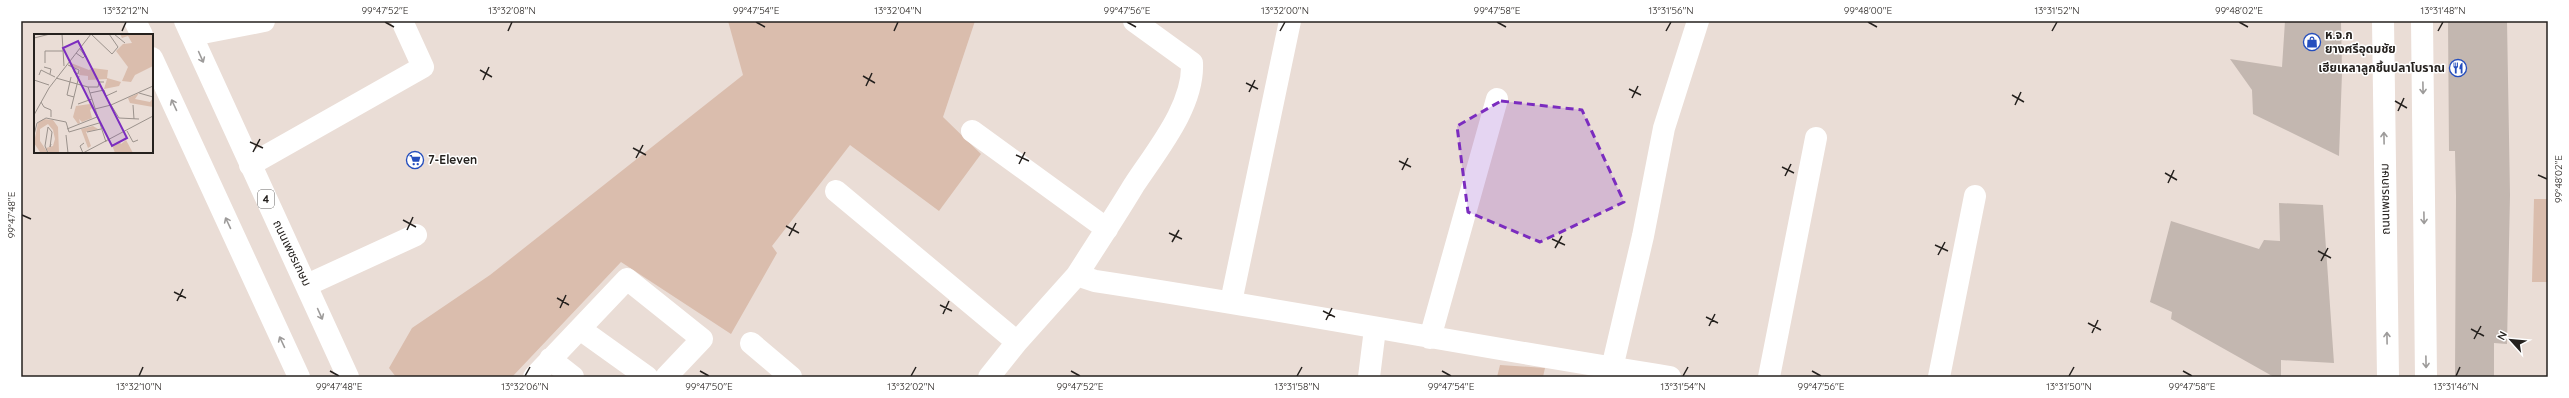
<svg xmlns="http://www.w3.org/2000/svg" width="2569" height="398" viewBox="0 0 2569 398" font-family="Quicksand,'Noto Sans Thai',sans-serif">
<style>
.green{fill:#dabdad}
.building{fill:#c3b7b0}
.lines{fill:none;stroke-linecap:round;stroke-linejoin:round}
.minor{stroke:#fff;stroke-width:22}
.major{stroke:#fff;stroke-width:22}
.highway{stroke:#fff;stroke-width:22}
.oneway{stroke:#9d9b9a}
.marked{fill:#7b2cbf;fill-opacity:0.2;stroke:#7b2cbf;stroke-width:3;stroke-dasharray:8 5;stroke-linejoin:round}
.ticks{fill:none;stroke:#25211e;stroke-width:1.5}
.labels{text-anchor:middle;stroke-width:3;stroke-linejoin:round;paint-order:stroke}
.shield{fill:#fff;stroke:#666462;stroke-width:1}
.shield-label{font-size:11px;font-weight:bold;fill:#25211e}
.poi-label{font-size:12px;font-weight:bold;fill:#25211e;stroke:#fff;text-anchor:start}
.street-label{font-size:12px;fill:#25211e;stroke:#fff}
.inset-road{fill:none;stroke:#9b928c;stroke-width:1}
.view{fill:#7b2cbf;fill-opacity:0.15;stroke:#7b2cbf;stroke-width:2}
.inset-edge{fill:none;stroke:#25211e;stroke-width:2}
.neatline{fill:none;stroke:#25211e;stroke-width:1.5}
.ticks-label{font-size:10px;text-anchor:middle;fill:#25211e}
</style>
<rect width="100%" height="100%" fill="#eaddd6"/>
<!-- green -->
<path class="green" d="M728,21H975L943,117L981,154L939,211L850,145L772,246L777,253L731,334L621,262L512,377H396L389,368L412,328L490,275L743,75Z
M2534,199H2548V282H2532Z
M1500,365L1545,368L1543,377H1497Z"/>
<!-- building -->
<path class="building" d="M2285,21H2341L2342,73L2339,156L2253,114L2252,90L2230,59L2282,67Z
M2448,21H2507L2510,195L2507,344L2494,343V377H2455L2456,196L2455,151H2449Z
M2279,203L2323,205L2334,363L2281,360V377H2274L2171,319L2172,312L2150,302L2171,221L2259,249L2264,240L2280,241Z"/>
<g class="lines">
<!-- minor -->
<path class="minor" d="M192,35L264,21
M972,131L1107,229
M250,165L423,67L402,21
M836,191L1017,342
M1077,275C1096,245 1116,215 1134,185C1157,150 1194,106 1192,63L1134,21
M307,285L416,235
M1231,302L1290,21
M580,329L647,377
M1430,338L1497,99
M751,343L791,377
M550,359L573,377
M1612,368L1643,236L1664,128L1698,21
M534,377L627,279L702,339L666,377
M989,377L1017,342L1077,275L1095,281C1287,310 1478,347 1670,377
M1369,377L1375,329
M1769,377L1816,138
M1939,377L1975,196"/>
<!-- major -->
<path class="major" d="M2383,21L2388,377
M2422,21L2426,377"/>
<!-- highway -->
<path class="highway" d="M135,21L142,35
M185,21L348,377
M152,58L299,377"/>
</g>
<!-- one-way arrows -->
<defs><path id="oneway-shaft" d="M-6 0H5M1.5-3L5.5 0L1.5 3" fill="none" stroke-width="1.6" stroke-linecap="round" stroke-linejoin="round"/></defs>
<g class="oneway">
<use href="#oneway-shaft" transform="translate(201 57) rotate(66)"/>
<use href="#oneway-shaft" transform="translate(2423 88) rotate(89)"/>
<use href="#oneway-shaft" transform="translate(174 105) rotate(-115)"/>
<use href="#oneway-shaft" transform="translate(2384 138) rotate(-91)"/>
<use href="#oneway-shaft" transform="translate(2424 218) rotate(89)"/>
<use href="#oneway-shaft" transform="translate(228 223) rotate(-115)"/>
<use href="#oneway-shaft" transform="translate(320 314) rotate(66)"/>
<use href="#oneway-shaft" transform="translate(2387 338) rotate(-91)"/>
<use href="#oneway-shaft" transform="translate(282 342) rotate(-115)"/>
<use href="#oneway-shaft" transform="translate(2426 362) rotate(89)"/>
</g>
<!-- marked area -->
<path class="marked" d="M1501,101L1582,110L1624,202L1540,242L1468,212L1457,126Z"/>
<!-- ticks -->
<path class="ticks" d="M385,22L394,27M756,22L765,27M1127,22L1136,27M1497,22L1506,27M1868,22L1877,27M2239,22L2248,27M122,31L126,22M508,31L512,22M894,31L898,22M1280,31L1285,22M1666,31L1671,22M2052,31L2057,22M2438,31L2443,22M480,70L492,77M863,76L875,83M483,80L489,67M1246,83L1258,89M866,86L872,73M1629,89L1641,95M1249,92L1255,80M2012,95L2024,102M1632,98L1638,86M2395,101L2407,108M2015,105L2021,92M2398,111L2404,98M250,142L263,148M633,148L646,155M253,152L260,139M1016,155L1029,161M636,158L643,145M1399,161L1411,167M1019,164L1025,152M1782,167L1794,173M1402,170L1408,158M2165,173L2177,180M2538,175L2547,179M1785,176L1791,164M2168,183L2174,170M22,215L31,219M403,220L416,227M786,226L799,233M407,230L413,217M1169,233L1182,239M789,236L796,223M1552,239L1565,245M1172,242L1179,230M1935,245L1948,251M1555,248L1562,236M2318,251L2331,258M1938,255L1945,242M2321,261L2328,248M174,292L186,298M557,298L569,305M177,301L183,289M940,305L952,311M560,308L566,295M1323,311L1335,317M943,314L949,301M1706,317L1718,323M1326,320L1332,308M2088,323L2101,330M1709,326L1715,314M2471,329L2484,336M2092,333L2098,320M2474,339L2481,326M330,371L339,376M700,371L709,376M1071,371L1080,376M1442,371L1451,376M1812,371L1821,376M2183,371L2192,376M139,376L143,367M525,376L530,367M911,376L916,367M1297,376L1302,367M1683,376L1688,367M2069,376L2074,367M2456,376L2460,367"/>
<!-- icons -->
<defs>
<g id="shop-ring" transform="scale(0.9)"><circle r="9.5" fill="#fff" stroke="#254ebd" stroke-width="1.5"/><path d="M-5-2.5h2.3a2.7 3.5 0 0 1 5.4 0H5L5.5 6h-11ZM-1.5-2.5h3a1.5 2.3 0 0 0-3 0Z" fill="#254ebd"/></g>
<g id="restaurant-ring" transform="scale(0.9)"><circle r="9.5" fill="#fff" stroke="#254ebd" stroke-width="1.5"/><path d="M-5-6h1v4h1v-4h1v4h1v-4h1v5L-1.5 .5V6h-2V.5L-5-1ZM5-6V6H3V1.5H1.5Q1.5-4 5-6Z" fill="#254ebd"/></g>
<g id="supermarket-ring" transform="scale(0.9)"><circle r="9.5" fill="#fff" stroke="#254ebd" stroke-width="1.5"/><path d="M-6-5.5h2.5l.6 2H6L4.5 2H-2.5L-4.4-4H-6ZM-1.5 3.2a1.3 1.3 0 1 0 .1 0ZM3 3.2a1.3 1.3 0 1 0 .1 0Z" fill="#254ebd"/></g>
</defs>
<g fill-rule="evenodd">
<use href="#shop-ring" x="2312" y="42"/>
<use href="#restaurant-ring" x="2458" y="68"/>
<use href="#supermarket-ring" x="415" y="160"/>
</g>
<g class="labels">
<!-- shield labels -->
<rect class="shield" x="258" y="190" width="16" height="18" rx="3"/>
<g class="shield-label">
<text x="266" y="203">4</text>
</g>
<!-- poi labels -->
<g class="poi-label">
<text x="2325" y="39">ห.จ.ก<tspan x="2325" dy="14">ยางศรีอุดมชัย</tspan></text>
<text x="2445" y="72" text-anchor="end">เฮียเหลาลูกชิ้นปลาโบราณ</text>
<text x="428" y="164">7-Eleven</text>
</g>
<!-- street labels -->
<g class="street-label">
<text transform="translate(2385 199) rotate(-91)" y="4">ถนนเพชรเกษม</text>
<text transform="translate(292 253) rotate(64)" y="4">ถนนเพชรเกษม</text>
</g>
</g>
<!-- overview -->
<g transform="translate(34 34)">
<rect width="119" height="119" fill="#eaddd6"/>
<path d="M86,0H119V32L101,41L97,48L88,47L94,33L82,17L89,10L98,9L94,2L88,4ZM37,29L55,36L58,34L74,36L73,44L87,48L85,52L70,55L73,45L54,46V42L45,41L46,35L35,32ZM105,59L101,65L116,68L119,64V73L96,69L94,64ZM56,70L60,72L56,76L58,84L48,88L45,85L46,89L44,90L39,83L42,72ZM9,85L19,86L24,93L25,119H15L12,114L19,112L21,105L19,96L14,90L6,95V107L14,119L6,118L0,109L4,89ZM59,92L64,95L52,98L57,112L54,114L47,95ZM92,106L99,119H81L78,111L85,107L87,110Z" fill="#dabdad"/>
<path class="inset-road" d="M28,0L30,32M57,0L78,20L84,13L75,0M80,0L91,9M0,4L16,0M42,19L49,24L51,22L46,15M11,29V17H29M34,31L45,36L44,40L40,38L41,35M10,33L17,35L16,40M5,41L7,36L21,43M37,43L33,61L40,63M22,44L54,53L72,108M0,46L15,51M54,53H64L65,48H70M56,59L70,56L72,62L83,57M105,59L119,63M7,68L10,73L17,76V83M44,70L58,65M77,71L85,84L105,85M99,71L100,85M37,75L45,42M61,75L77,71L119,52M0,81L15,54L57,0M33,95L63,83M93,97L99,108L104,106M53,98L67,95M0,101L3,89L12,84L32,88L35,98L65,89M32,101L34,119M14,119L11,112L14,93L18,98L16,113L17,110M49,119L46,112L50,109M49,119L119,82"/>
<path class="view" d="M44,7L93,104L78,112L29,14Z"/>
<rect width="119" height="119" class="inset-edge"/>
</g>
<!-- border -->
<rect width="2569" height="398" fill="none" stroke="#ffffff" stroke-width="44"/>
<!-- north arrow -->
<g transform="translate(2511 340) rotate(297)" stroke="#ffffff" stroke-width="3" paint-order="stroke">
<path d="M0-3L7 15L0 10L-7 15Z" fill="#25211e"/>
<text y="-6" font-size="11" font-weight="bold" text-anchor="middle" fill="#25211e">N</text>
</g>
<rect x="22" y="22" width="2525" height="354" class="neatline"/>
<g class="ticks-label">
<text x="126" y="14">13°32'12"N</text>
<text x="385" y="14">99°47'52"E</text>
<text x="512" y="14">13°32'08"N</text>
<text x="756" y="14">99°47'54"E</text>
<text x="898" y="14">13°32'04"N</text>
<text x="1127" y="14">99°47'56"E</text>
<text x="1285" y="14">13°32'00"N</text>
<text x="1497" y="14">99°47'58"E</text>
<text x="1671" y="14">13°31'56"N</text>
<text x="1868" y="14">99°48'00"E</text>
<text x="2057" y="14">13°31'52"N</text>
<text x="2239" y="14">99°48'02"E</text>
<text x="2443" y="14">13°31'48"N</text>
<text transform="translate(2558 179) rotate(-90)" y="4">99°48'02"E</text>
<text transform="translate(11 215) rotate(-90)" y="4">99°47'48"E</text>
<text x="139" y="390">13°32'10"N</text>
<text x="339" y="390">99°47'48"E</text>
<text x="525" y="390">13°32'06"N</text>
<text x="709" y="390">99°47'50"E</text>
<text x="911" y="390">13°32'02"N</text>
<text x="1080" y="390">99°47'52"E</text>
<text x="1297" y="390">13°31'58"N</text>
<text x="1451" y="390">99°47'54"E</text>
<text x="1683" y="390">13°31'54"N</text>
<text x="1821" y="390">99°47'56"E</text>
<text x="2069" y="390">13°31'50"N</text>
<text x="2192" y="390">99°47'58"E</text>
<text x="2456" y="390">13°31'46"N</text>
</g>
</svg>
